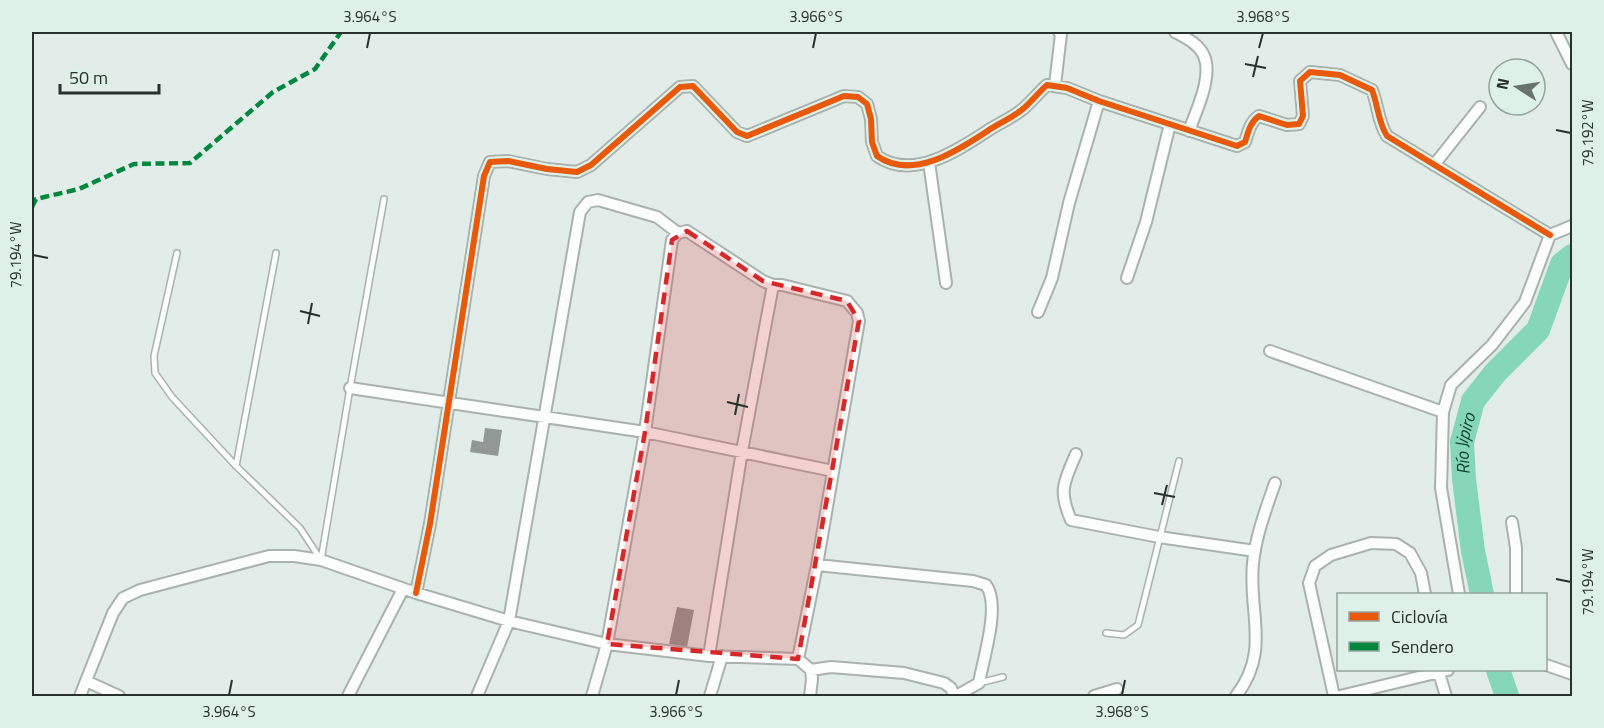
<svg xmlns="http://www.w3.org/2000/svg" width="1604" height="728" viewBox="0 0 1604 728" font-family="'Titillium Web',sans-serif">
<style>
.lines{fill:none;stroke-linecap:round;stroke-linejoin:round}
.river{stroke:#86d6ba;stroke-width:24}
.building{fill:#919896}
.lane-casing{stroke:#aab2ae;stroke-width:8}
.street-casing{stroke:#aab2ae;stroke-width:14}
.lane{stroke:#fbfcfc;stroke-width:5}
.street{stroke:#fbfcfc;stroke-width:10}
.quiet{stroke:#00873e;stroke-width:4.5;stroke-dasharray:9 4.5;stroke-linecap:butt}
.cycleway-casing{stroke:#ddf1e9;stroke-width:10}
.cycleway{stroke:#e8590c;stroke-width:6}
.marked{fill:#d62828;fill-opacity:0.2;stroke:#d62828;stroke-width:4.5;stroke-dasharray:12 8;stroke-linejoin:round}
.ticks{fill:none;stroke:#29312d;stroke-width:2}
.labels{text-anchor:middle;stroke-width:6;stroke-linejoin:round;paint-order:stroke}
.water-label{font-size:18px;font-style:italic;fill:#124233;stroke:#ddf1e9}
.neatline{fill:none;stroke:#29312d;stroke-width:2}
.ticks-label{font-size:15px;text-anchor:middle;fill:#29312d}
</style>
<rect width="100%" height="100%" fill="#e2ece8"/>
<g class="lines">
<!-- river -->
<g class="river">
<path id="s1" d="M1482,594L1473,551L1464,479L1462,442L1473,401L1495,373L1538,330L1562,264L1572,256"/>
<path d="M1498,670L1507,696"/>
</g>
</g>
<!-- building -->
<path class="building" d="M485,428L502,430L498,456L470,452L472,440L483,442Z
M677,607L694,610L687,647L669,644Z"/>
<g class="lines">
<!-- lane casing -->
<g class="lane-casing">
<path id="lane" d="M177,253L154,356L155,373L172,397L236,466L300,528L321,560L350,388L384,199
M236,466L276,253
M1106,633L1124,635L1138,625L1179,461
M979,683L1003,677"/>
</g>
<!-- street casing -->
<g class="street-casing">
<path id="street" d="M1175,32C1186,38 1199,44 1204,56C1213,77 1196,111 1189,131
M1556,32L1572,64
M1055,85L1061,34L1059,32
M929,162L946,283
M1434,165L1480,107
M1127,278L1146,222L1170,124
M773,285H782L847,301L857,313L859,321L817,565L798,659
M1038,312L1052,278L1069,203L1099,101
M1270,351L1443,412
M350,388L645,432L833,471
M1076,454C1064,482 1058,490 1071,520L1159,537L1255,551
M1512,522L1516,548V594
M817,565L973,581L986,585C1001,605 983,659 979,683L956,696
M416,593L430,524L484,176L490,162L508,161L547,169L577,172L591,165L680,87L693,86L737,132L747,136L844,96L858,97L867,104L871,119L872,142L877,156C914,182 961,148 992,128C1002,122 1015,116 1024,108C1032,101 1039,92 1047,85L1067,88L1099,101L1237,146L1245,142C1248,133 1250,122 1259,116L1287,125L1299,124L1303,116L1300,81L1310,72L1340,75L1372,90C1378,105 1378,122 1387,136L1550,235
M1459,594L1441,488L1443,412L1451,385L1492,345L1525,302L1550,235L1572,226
M1546,665L1572,674
M811,670L831,667L904,673L944,683L951,688L954,696
M1438,670L1446,696
M86,681L119,696
M80,696L113,613L123,598L140,590L269,556H294L321,560L416,593L509,621L607,644L709,656L798,659L811,670L812,679L810,696
M348,696L403,589
M477,696L509,621L580,212L588,202L598,200L657,217L678,233
M592,696L607,644L645,432L672,240L678,233L687,231L763,281L773,285L742,451L709,656
M710,696L722,656
M1094,696L1117,689
M1236,696C1271,651 1248,613 1253,563C1256,535 1266,509 1275,483
M1334,696L1309,583L1315,566L1331,555L1371,543L1396,544L1410,553L1421,573L1425,594
M1340,696L1448,670"/>
</g>
<!-- lane -->
<use href="#lane" class="lane"/>
<!-- street -->
<use href="#street" class="street"/>
<!-- quiet -->
<path class="quiet" d="M32,207L36,199L79,189L134,164L190,163L273,92L315,69L341,32"/>
<!-- cycleway casing -->
<g class="cycleway-casing">
<path id="cycleway" d="M416,593L430,524L484,176L490,162L508,161L547,169L577,172L591,165L680,87L693,86L737,132L747,136L844,96L858,97L867,104L871,119L872,142L877,156C914,182 961,148 992,128C1002,122 1015,116 1024,108C1032,101 1039,92 1047,85L1067,88L1099,101L1237,146L1245,142C1248,133 1250,122 1259,116L1287,125L1299,124L1303,116L1300,81L1310,72L1340,75L1372,90C1378,105 1378,122 1387,136L1550,235"/>
</g>
<!-- cycleway -->
<use href="#cycleway" class="cycleway"/>
</g>
<!-- marked area -->
<path class="marked" d="M687,231L763,281L847,301L859,321L798,659L607,644L645,432L672,240Z"/>
<!-- ticks -->
<path class="ticks" d="M367,48L370,33M813,48L816,33M1259,48L1263,33M1245,64L1266,68M1253,77L1258,56M1556,130L1571,133M33,255L48,258M300,311L320,316M308,324L312,303M727,402L748,407M735,415L739,394M1154,493L1175,497M1162,505L1167,485M1556,579L1571,582M229,695L232,680M676,695L679,680M1122,695L1125,680"/>
<g class="labels">
<!-- water labels -->
<g class="water-label">
<text dy="6" stroke="none"><textPath href="#s1" startOffset="152">Río Jipiro</textPath></text>
</g>
</g>
<!-- border -->
<rect width="1604" height="728" fill="none" stroke="#ddf1e9" stroke-width="66"/>
<!-- legend -->
<rect x="1337" y="593" width="210" height="78" fill="#ddf1e9" stroke="#95a49e" stroke-width="1.5"/>
<rect x="1349" y="612" width="30" height="9" fill="#e8590c" stroke="#95a49e" stroke-width="1.5"/>
<text x="1391" y="623" font-size="18" fill="#29312d">Ciclovía</text>
<rect x="1349" y="642" width="30" height="9" fill="#00873e" stroke="#95a49e" stroke-width="1.5"/>
<text x="1391" y="653" font-size="18" fill="#29312d">Sendero</text>
<!-- north arrow -->
<g transform="translate(1517 87) rotate(282)"><circle r="28" fill="#ddf1e9" stroke="#95a49e" stroke-width="1.5"/>
<path d="M0-4.5L10 22L0 15L-10 22Z" fill="#6a726e"/>
<text y="-9" font-size="16" font-weight="bold" text-anchor="middle" fill="#29312d">N</text>
</g>
<!-- scale -->
<path d="M60 84v9h99v-9" fill="none" stroke="#29312d" stroke-width="3"/>
<text x="69" y="84" font-size="18" fill="#29312d" stroke="#ddf1e9" stroke-width="4.5" paint-order="stroke">50 m</text>
<rect x="33" y="33" width="1538" height="662" class="neatline"/>
<g class="ticks-label">
<text x="370" y="22">3.964°S</text>
<text x="816" y="22">3.966°S</text>
<text x="1263" y="22">3.968°S</text>
<text transform="translate(1588 133) rotate(-90)" y="5">79.192°W</text>
<text transform="translate(16 255) rotate(-90)" y="5">79.194°W</text>
<text transform="translate(1588 582) rotate(-90)" y="5">79.194°W</text>
<text x="229" y="717">3.964°S</text>
<text x="676" y="717">3.966°S</text>
<text x="1122" y="717">3.968°S</text>
</g>
</svg>
